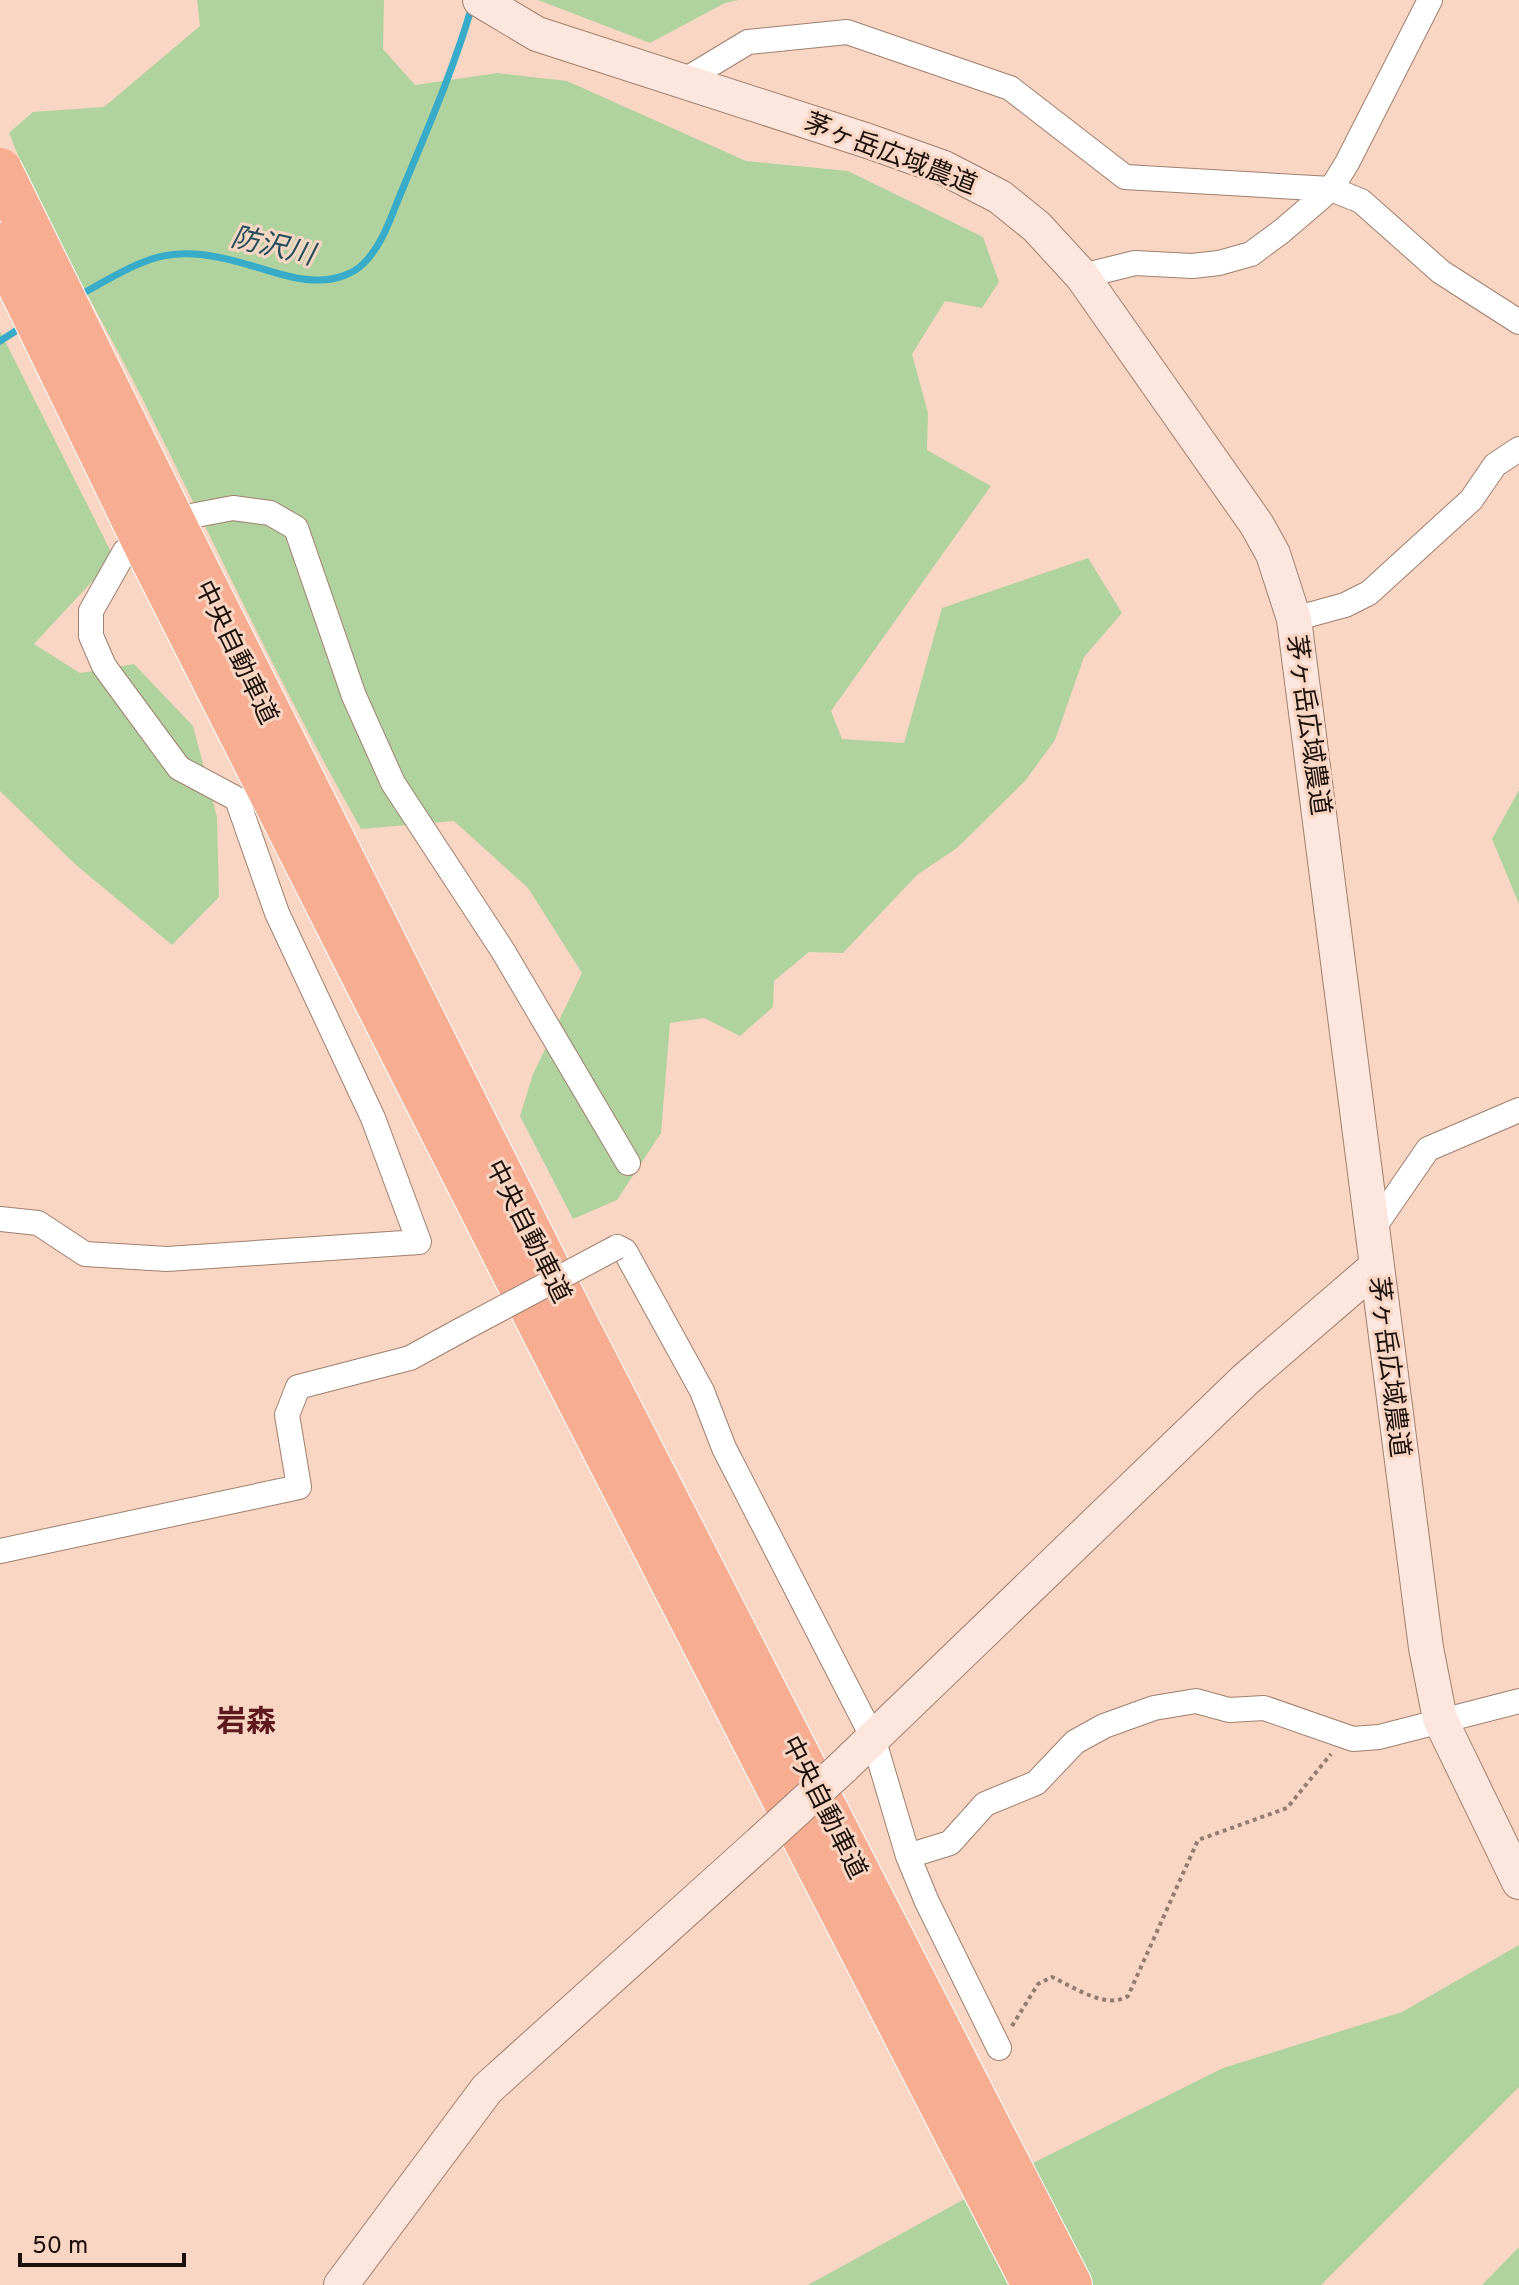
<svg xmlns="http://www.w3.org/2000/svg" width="1519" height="2285" viewBox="0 0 1519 2285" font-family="Overpass,'Noto Sans JP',sans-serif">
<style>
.green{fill:#b0d29e}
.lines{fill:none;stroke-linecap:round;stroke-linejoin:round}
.stream{stroke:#38abc8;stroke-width:7}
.street-casing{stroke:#9f7f6d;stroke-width:26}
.secondary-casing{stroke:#9f7f6d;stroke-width:36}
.highway-casing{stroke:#fff;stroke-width:46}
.path{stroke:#947c6e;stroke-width:4;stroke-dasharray:4 4;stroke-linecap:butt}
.street{stroke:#fff;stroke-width:24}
.secondary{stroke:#fde6de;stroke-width:34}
.highway{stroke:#f7ad92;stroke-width:44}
.street-bridge-casing{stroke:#9f7f6d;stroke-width:26;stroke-linecap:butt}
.secondary-bridge-casing{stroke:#9f7f6d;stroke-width:36;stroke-linecap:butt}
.highway-bridge-casing{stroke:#fff;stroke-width:46;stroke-linecap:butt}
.street-bridge{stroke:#fff;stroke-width:24}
.secondary-bridge{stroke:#fde6de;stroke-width:34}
.highway-bridge{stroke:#f7ad92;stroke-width:44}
.labels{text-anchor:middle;stroke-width:6;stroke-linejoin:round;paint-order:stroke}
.street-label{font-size:26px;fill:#1c110a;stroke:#f9d6c3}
.water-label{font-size:28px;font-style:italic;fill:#21505d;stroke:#f9d6c3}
.quarter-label{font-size:30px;font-weight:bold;fill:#5e191e;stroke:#f9d6c3}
</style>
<rect width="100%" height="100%" fill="#f9d6c3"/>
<!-- green -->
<path class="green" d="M197,0H384L383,49L415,85L498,73L567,81L746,161L848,171L983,237L999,282L982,308L945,301L912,354L928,413L927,450L991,486L831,711L842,739L904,743L942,608L1088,558L1122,613L1084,657L1055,740L1025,781L957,848L917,875L843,953L809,952L774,981L773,1007L740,1036L704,1018L670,1023L661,1133L617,1200L573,1219L520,1116L533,1074L582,973L528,888L454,821L361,829C281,688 214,542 142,398C98,310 45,225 9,133L33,112L104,107L200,26Z
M538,0H739L725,3L650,43Z
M0,331L114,558L34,644L80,673L134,664L193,726L217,817L219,897L172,945L75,864L0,791Z
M1519,790V904L1492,839Z
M1519,1945V2087L1321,2285H808L999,2180L1223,2068L1402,2012Z
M1519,2247V2285H1482Z"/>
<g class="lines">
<!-- stream -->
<path class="stream" d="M78,296C149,257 167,241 249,265C272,271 296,281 320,280C335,280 354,274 364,263C384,243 392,213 403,188C428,128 454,68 472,6
M0,341L22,327"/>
<!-- street casing -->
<g class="street-casing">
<path id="street" d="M685,80L748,42L847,32L1010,88L1125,177L1331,189L1361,201L1441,272L1519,322
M1082,276L1135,263L1192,266L1219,263L1251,254L1282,231L1331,189L1347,163L1430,0
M1294,619L1345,605L1369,593L1471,500L1495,465L1519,449
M0,1219L38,1223L85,1254L167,1259L419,1242L373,1118L277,913L237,799L179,768L104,666L91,636V611L125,551L191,516L233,508L270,513L296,528L354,696L393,783L503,951L628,1163
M1373,1229L1428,1149L1519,1110
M617,1247L625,1251L702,1391L724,1448L873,1738L908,1856L927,1902L999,2048
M0,1551L299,1487L287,1415L298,1387L410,1358L461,1330
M908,1856L950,1843L985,1804L1036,1783L1075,1742L1104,1726L1154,1708L1196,1701L1229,1710L1264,1708L1353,1739L1379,1737L1519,1701"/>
</g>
<!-- secondary casing -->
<g class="secondary-casing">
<path id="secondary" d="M480,0L537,34L868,141L944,168L1000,197L1037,227L1082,276L1257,525L1273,554L1294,619L1426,1648L1440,1719L1519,1882
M842,1768L1246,1379L1377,1266
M341,2285L487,2089L760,1843"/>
</g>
<!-- highway casing -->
<g class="highway-casing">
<path id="highway" d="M181,538L575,1322L1070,2285
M150,554L547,1338L1034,2285"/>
</g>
<!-- path -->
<path class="path" d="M1012,2026L1038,1984L1052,1977C1074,1987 1106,2010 1128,1996L1198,1840L1287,1808L1331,1754"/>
<!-- street -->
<use href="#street" class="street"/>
<!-- secondary -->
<use href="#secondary" class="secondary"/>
<!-- highway -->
<use href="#highway" class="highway"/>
<!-- street-bridge casing -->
<g class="street-bridge-casing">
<path id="street-bridge" d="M461,1330L617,1247"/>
</g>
<!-- secondary-bridge casing -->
<g class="secondary-bridge-casing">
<path id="secondary-bridge" d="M760,1843L842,1768"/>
</g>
<!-- highway-bridge casing -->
<g class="highway-bridge-casing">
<path id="highway-bridge" d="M0,170L181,538
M0,245L150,554"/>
</g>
<!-- street-bridge -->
<use href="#street-bridge" class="street-bridge"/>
<!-- secondary-bridge -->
<use href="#secondary-bridge" class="secondary-bridge"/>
<!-- highway-bridge -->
<use href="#highway-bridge" class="highway-bridge"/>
</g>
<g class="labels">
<!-- street labels -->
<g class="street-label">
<text transform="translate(891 153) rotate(21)" y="9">茅ヶ岳広域農道</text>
<text transform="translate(237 652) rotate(64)" y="9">中央自動車道</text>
<text transform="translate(1309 725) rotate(82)" y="9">茅ヶ岳広域農道</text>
<text transform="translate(529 1231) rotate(63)" y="9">中央自動車道</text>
<text transform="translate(1390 1367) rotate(83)" y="9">茅ヶ岳広域農道</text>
<text transform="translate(825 1807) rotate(63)" y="9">中央自動車道</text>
</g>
<!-- water labels -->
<g class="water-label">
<text transform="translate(273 245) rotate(13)" y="10">防沢川</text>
</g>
<!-- quarter labels -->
<g class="quarter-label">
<text x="246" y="1731">岩森</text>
</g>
</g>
<!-- scale -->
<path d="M20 2253v12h164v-12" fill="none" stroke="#1c110a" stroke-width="4"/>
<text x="32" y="2253" font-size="24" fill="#1c110a" stroke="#f9d6c3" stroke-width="6" paint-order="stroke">50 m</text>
</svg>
